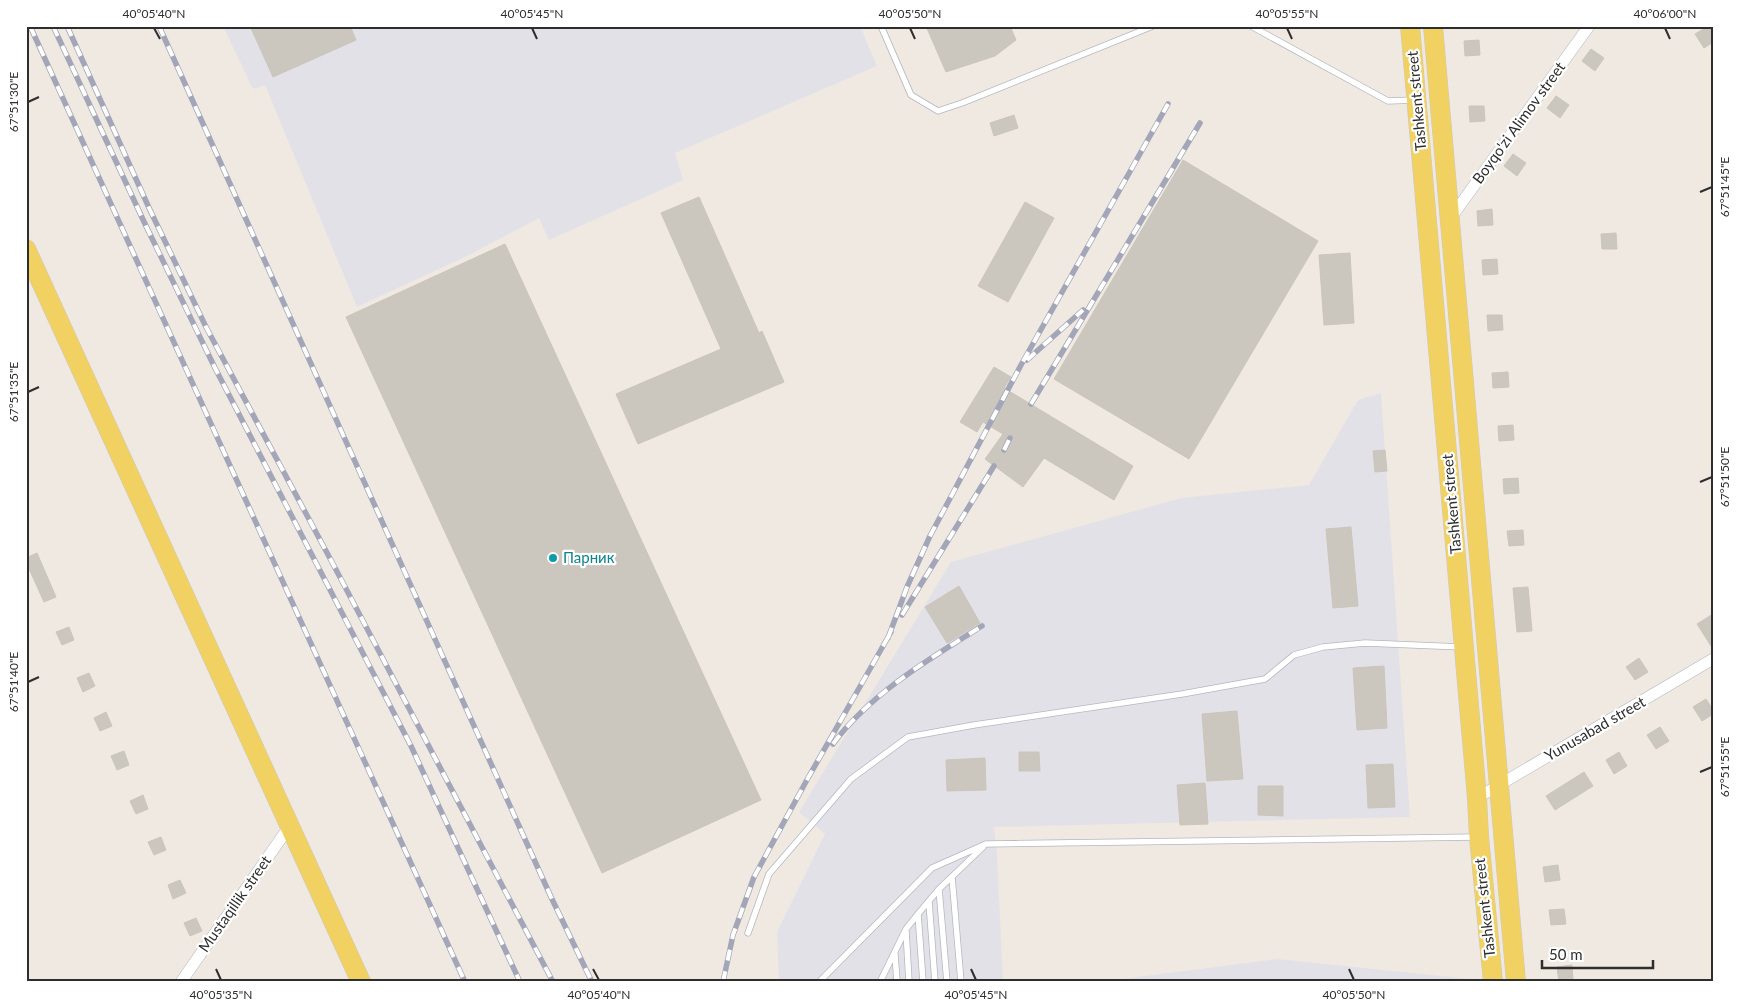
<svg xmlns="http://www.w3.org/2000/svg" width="1739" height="1008" viewBox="0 0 1739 1008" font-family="Lato,sans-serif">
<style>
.industrial{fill:#e3e1e8}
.building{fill:#cbc7bf;stroke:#cbc5ba}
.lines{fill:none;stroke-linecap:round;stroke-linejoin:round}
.lane-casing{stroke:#b4b7c1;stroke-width:7}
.street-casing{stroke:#b4b7c1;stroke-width:12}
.primary-casing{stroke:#c9c9c9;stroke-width:20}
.lane{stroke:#fff;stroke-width:5.5}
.street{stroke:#fff;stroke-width:11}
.primary{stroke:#f2d163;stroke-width:19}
.rail-casing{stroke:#a3a6b8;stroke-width:5.5}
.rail{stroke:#fff;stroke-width:4;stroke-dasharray:11;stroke-linecap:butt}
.ticks{fill:none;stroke:#2e2e2e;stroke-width:2}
.culture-dot{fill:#0f9aa8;stroke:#fff;stroke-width:2}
.labels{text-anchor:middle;stroke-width:4.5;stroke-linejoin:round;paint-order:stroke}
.street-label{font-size:15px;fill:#2e2e2e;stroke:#fff}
.culture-label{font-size:15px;fill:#0d838f;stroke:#fff;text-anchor:start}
.neatline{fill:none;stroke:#2e2e2e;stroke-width:2}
.ticks-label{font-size:12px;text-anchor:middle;fill:#2e2e2e}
</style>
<rect width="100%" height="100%" fill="#efe9e1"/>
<!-- industrial -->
<path class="industrial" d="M223,26H860L877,66L675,153L683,180L549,240L539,218L467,256L357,307L265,85L253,89Z
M1381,393L1410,817L994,827L997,856L1003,982H779L777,932L825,834L799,812L951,562L1182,498L1309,485L1358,400Z
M1277,959L1470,979V982H1099Z"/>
<!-- building -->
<path class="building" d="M250,26H350L356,40L273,77Z
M926,26H1010L1016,40L995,56L946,72Z
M1709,26L1713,33V42L1704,48L1695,34Z
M1479,40L1480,55L1465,56L1464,41Z
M1591,49L1604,58L1595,71L1582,61Z
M1556,96L1569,105L1560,118L1547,108Z
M1469,106H1484L1485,121L1470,122Z
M1014,115L1018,128L994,136L990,123Z
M1513,154L1526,163L1517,176L1504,166Z
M1183,160L1318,241L1189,459L1054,379Z
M699,197L759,333L762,331L784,382L638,444L616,394L721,349L661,213Z
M1025,202L1054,218L1008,302L978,286Z
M1492,209L1493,225L1478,226L1477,211Z
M1616,233L1617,249H1602L1601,234Z
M505,244L761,800L602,873L346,317Z
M1350,253L1354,323L1324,325L1319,255Z
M1497,259L1498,274L1483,275L1482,260Z
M1487,315H1502L1503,330L1488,331Z
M994,367L1011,377L1004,388L1133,466L1114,500L1044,458L1023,487L985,459L1003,434L983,422L977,432L960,422Z
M1508,372L1509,387L1493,388L1492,373Z
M1513,425L1514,440L1499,441L1498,426Z
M1385,450L1387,471L1375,472L1373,451Z
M1518,478L1519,493L1504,494L1503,479Z
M1351,527L1358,606L1333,608L1326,529Z
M1523,530L1524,545L1509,546L1507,531Z
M37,553L56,597L44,602L26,562V558Z
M959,586L980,623L947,643L925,607Z
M1528,587L1532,631L1517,632L1513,588Z
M1713,614V649L1697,624Z
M69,627L74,640L62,645L56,632Z
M1639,658L1648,672L1635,680L1626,667Z
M1384,666L1387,728L1357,730L1353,668Z
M89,673L95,686L83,692L77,678Z
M1706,699L1713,710V714L1702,721L1693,707Z
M1237,711L1243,779L1207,781L1202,714Z
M106,712L112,726L100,731L94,718Z
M1660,727L1669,741L1656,749L1647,735Z
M124,751L129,765L117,770L111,756Z
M1019,752H1039L1040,771H1019Z
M1619,752L1627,766L1614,774L1606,760Z
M985,758L986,790L947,791L946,760Z
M1393,764L1395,807L1368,808L1366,765Z
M1584,772L1593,786L1555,810L1546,796Z
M1205,783L1208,824L1180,825L1177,785Z
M1258,786H1283V816L1258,815Z
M143,795L148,809L136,814L130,801Z
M161,837L166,850L154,855L148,842Z
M1558,865L1560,880L1545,882L1543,867Z
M180,880L186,893L173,899L168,885Z
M1564,909L1566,924L1551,925L1549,910Z
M196,918L202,931L190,936L184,923Z
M1572,965L1573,980L1559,982L1557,967Z"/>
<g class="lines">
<!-- lane casing -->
<g class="lane-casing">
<path id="lane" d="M881,26L911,95L938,111L962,103L1153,26
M1251,26L1388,101L1415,100
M952,877L961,982
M939,889L947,982
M929,902L935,982
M918,914L923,982
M906,931L909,982
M748,933L769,874L851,779L908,737L974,725L1182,694L1265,679L1294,655L1323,647L1365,643L1462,647
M895,954L897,982
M819,982L932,868L986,844L1476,837
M880,982L906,929L918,914L939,889L983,847"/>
</g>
<!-- street casing -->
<g class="street-casing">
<path id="street" d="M1450,219L1589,26
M1477,798L1713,659
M181,982L289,827"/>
</g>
<!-- primary casing -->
<g class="primary-casing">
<path id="primary" d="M1410,26L1477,798L1479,837L1493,982
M1433,26L1516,982
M26,249L361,982"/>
</g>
<!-- lane -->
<use href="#lane" class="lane"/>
<!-- street -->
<use href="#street" class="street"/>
<!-- primary -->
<use href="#primary" class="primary"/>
<!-- rail casing -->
<g class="rail-casing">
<path id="rail" d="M30,26L465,982
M53,26L146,226L215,368L411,746L520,982
M67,26L150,210L206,327L333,564L553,982
M159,26L551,897L592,982
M1027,360L1083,310
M1031,404L1200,123
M1004,450L1010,438
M902,615L994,466
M888,638L907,587L930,536L1021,365L1168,104
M833,744C870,694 929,659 982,626
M723,982L733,935L754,877L808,778L891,632"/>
</g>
<!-- rail -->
<use href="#rail" class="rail"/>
</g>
<!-- ticks -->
<path class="ticks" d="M154,28L160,39M532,28L537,39M910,28L915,39M1287,28L1292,39M1665,28L1670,39M28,102L39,97M1700,192L1712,187M28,392L39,387M1700,482L1712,477M28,682L39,677M1700,772L1712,767M216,969L221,980M593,969L599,980M971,969L976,980M1349,969L1354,980"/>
<!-- markers -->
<circle class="culture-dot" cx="553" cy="558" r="5"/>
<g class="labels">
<!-- street labels -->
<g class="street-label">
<text transform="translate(1417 101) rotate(-95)" y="5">Tashkent street</text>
<text transform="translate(1519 123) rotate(-54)" y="5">Boyqo'zi Alimov street</text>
<text transform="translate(1452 504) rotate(-95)" y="5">Tashkent street</text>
<text transform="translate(1595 729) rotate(-30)" y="5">Yunusabad street</text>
<text transform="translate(235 904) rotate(-55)" y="5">Mustaqillik street</text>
<text transform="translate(1485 908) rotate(-96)" y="5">Tashkent street</text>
</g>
<!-- culture labels -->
<g class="culture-label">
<text x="563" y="563">Парник</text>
</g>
</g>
<!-- border -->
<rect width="1739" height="1008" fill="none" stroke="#ffffff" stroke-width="55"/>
<!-- scale -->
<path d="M1542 960v8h111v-8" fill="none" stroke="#2e2e2e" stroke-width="2.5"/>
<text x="1549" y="960" font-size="15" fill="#2e2e2e" stroke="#ffffff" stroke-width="4" paint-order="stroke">50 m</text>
<rect x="28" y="28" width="1684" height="952" class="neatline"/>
<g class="ticks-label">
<text x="154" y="18">40°05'40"N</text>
<text x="532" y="18">40°05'45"N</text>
<text x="910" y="18">40°05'50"N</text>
<text x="1287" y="18">40°05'55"N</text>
<text x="1665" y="18">40°06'00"N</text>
<text transform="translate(14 102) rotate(-90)" y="4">67°51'30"E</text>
<text transform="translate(1725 187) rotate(-90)" y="4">67°51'45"E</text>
<text transform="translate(14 392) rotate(-90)" y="4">67°51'35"E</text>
<text transform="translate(1725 477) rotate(-90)" y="4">67°51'50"E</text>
<text transform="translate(14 682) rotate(-90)" y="4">67°51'40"E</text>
<text transform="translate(1725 767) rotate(-90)" y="4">67°51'55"E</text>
<text x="221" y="999">40°05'35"N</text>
<text x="599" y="999">40°05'40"N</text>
<text x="976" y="999">40°05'45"N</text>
<text x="1354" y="999">40°05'50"N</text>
</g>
</svg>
